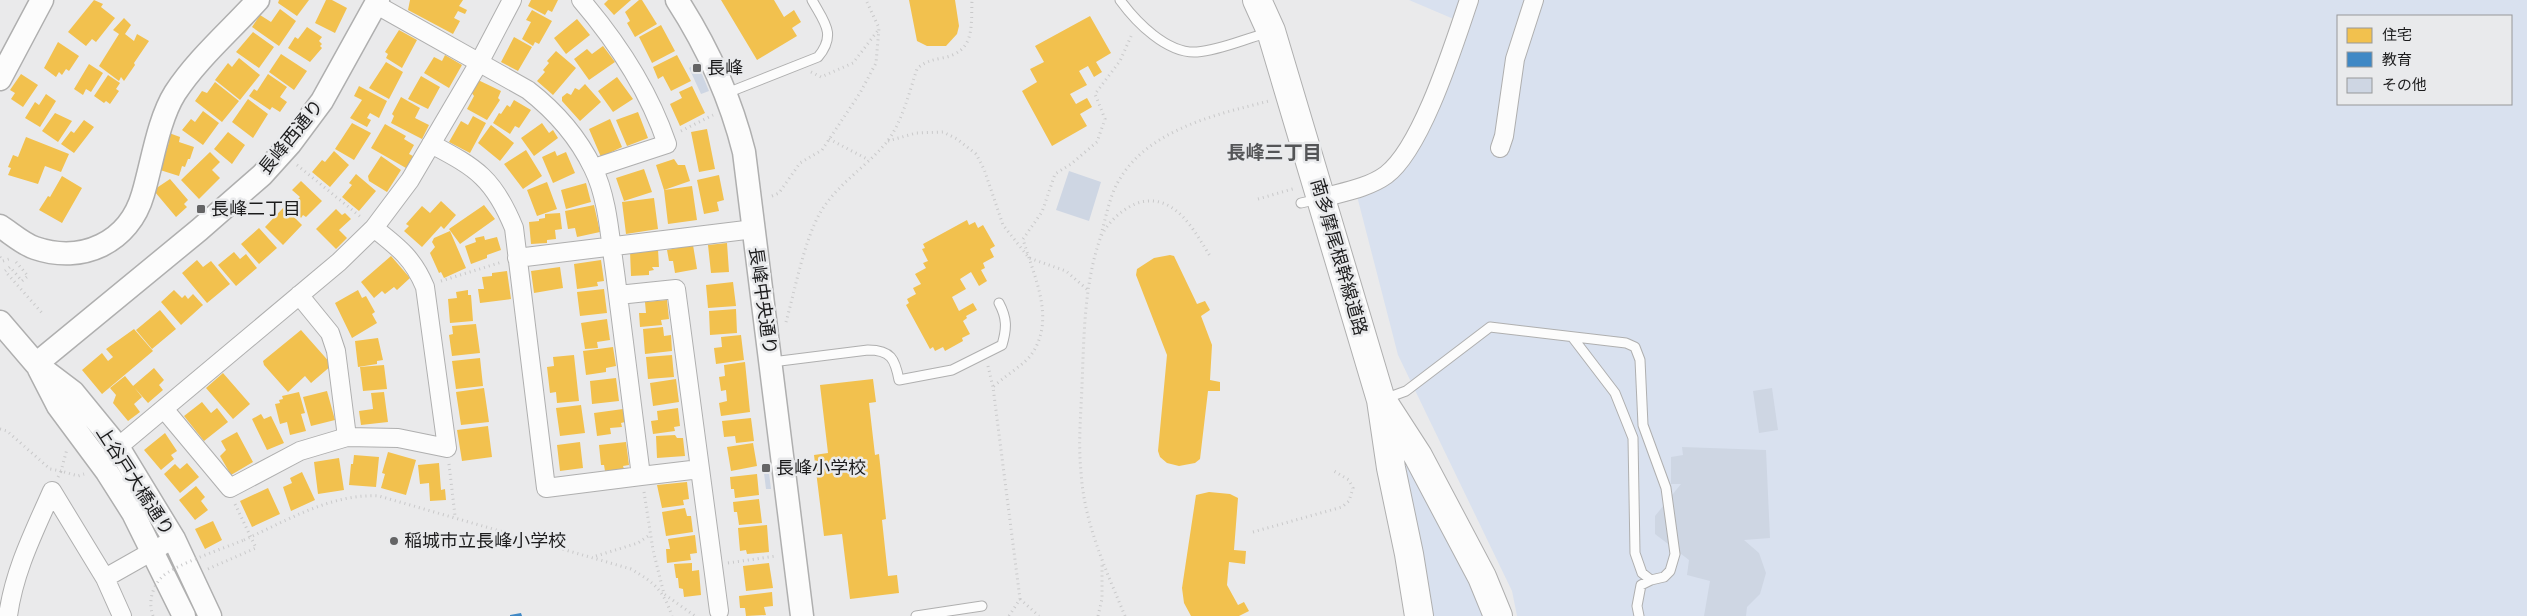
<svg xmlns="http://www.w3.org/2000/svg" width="2527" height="616" viewBox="0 0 2527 616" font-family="'Exo 2','Noto Sans JP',sans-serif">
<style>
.green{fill:#d9e1ef;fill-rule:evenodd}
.homes{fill:#f2c14e}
.schools{fill:#3f88c5}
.building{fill:#ced6e3}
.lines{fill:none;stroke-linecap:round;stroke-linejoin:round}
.service-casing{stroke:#afafaf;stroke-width:11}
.minor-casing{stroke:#afafaf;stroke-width:20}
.tertiary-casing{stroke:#afafaf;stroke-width:25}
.primary-casing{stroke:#afafaf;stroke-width:30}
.path{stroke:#c9c9ca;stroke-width:3;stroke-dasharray:1 4;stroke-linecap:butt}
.service{stroke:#fcfcfc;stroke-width:9}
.minor{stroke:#fcfcfc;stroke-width:18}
.tertiary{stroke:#fcfcfc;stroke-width:22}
.primary{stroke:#fcfcfc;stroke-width:28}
.path-bridge{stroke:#c9c9ca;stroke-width:3;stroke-dasharray:1 4;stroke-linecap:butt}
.poi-dot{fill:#646465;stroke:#e9eaec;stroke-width:2}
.labels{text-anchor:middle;stroke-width:5;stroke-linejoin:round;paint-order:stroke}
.poi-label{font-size:18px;fill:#1c1c1d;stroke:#e9eaec;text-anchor:start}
.street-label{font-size:18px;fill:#1c1c1d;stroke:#e9eaec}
.neighbourhood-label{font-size:19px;font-weight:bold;fill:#545557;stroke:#e9eaec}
</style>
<rect width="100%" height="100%" fill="#eaeaeb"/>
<!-- green -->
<path class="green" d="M1409,0H2527V616H1517L1512,591L1398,355L1357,196L1382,188L1393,180L1454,71L1470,26ZM2338,16H2511V104H2338Z
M1411,461L1488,616H1424L1396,464Z"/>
<!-- homes -->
<path class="homes" d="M94,0L103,4L101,7L115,18L96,42L92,39L86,46L68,32Z
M279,0H309L297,16L278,3Z
M326,0H332L347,8L335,33L315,23Z
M410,0H463L459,6L467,10L465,14L458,11L454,18L460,21L453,34L408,10Z
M531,0H558L552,12L548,10L545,15L528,6Z
M608,0H631L614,15L604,4Z
M639,0H642L657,24L635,37L627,23L630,21L625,12Z
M721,0H774L784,17L794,10L801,22L792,28L797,36L757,60Z
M909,0H955L959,26L957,34L946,46H927L917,41Z
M280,9L296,21L279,46L252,27L260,15L271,22Z
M532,10L552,21L539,44L535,42L533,46L522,39L531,22L526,20Z
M1090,16L1111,53L1096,62L1102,72L1094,77L1088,66L1079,71L1087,85L1070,94L1076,104L1087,98L1092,107L1080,114L1087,126L1052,146L1022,91L1037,82L1030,69L1044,62L1035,46Z
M124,18L131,25L125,34L134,41L137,34L149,41L134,63L135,65L124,81L121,77L119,81L99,66L119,34L113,30Z
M577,19L590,35L566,54L554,38Z
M661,25L675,51L652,63L639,37Z
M307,27L322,37L319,41L322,44L320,46L322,48L310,62L288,48L295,37L298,39Z
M399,30L417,40L402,68L386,58L388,54L385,52Z
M253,32L274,47L259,68L236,52Z
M514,37L532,47L518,71L501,62Z
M58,42L79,56L69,71L66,69L62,75L59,72L56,77L44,68Z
M603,46L615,62L589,80L574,59L587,49L592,54Z
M556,51L576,68L553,95L537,81L545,72L543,70L549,63L547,61Z
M281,54L307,71L294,90L269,72Z
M445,55L462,65L449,88L424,73L434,57L442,61Z
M677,55L691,81L671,91L663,76L658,79L653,67Z
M239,58L260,75L240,100L215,80L228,63L232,67Z
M386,62L403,72L389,99L369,88Z
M89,64L103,73L91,92L86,89L83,95L74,89Z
M21,74L38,85L23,107L11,99L15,93L10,90Z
M268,74L287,87L280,97L287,102L280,112L272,107L270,110L249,96L254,89L257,91Z
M108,75L120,83L116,89L119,91L110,104L106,101L104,103L94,96Z
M421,76L440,87L428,109L408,99Z
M617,77L633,99L613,112L598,91Z
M478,80L501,91L498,98L500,100L487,120L467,109L474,96L471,92Z
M215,82L239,101L222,122L195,101L202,91L207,93Z
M585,84L601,102L580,121L562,101V97L567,93L571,95L575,88L579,90Z
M359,86L387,101L379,118L370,113L367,118L371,120L367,127L350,118L362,100L354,96Z
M692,86L705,113L680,126L670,104L682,98L679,92Z
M46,94L56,101L40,127L25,118L35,102L39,105Z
M401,97L420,108L415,118L429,125L422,139L391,123L394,116L392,114Z
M248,99L268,114L253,138L232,122Z
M514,100L531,110L519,128L515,126L510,134L493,123L499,113L501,114L507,105L510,107Z
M203,111L219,123L203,145L182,130L191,119L195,122Z
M638,112L648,138L627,146L616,120Z
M55,113L72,121L58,142L42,131Z
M473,116L486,123L470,153L449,142L461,121L468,125Z
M610,119L622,147L601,157L589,129Z
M84,120L94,127L74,153L61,144L71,131L74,133Z
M352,123L371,133L354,160L335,149Z
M542,123L549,133L553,130L558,138L534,156L521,138Z
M385,124L406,136L404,139L414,145L409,154L413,156L406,168L371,148Z
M491,125L514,143L500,161L478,143Z
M707,129L715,169L699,172L691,132Z
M228,132L245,145L232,164L214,149Z
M169,133L180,137L179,142L194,147L190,159H188L185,167L182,166L179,176L160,170L169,142H167Z
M26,137L69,154L61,172L45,166L38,184L8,175L11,168L8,167L13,155L18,157Z
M526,150L542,176L523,189L504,164Z
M334,151L349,165L330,187L312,172L322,160L325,162Z
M555,151L557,156L566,152L575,173L553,183L542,157Z
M210,152L220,162L212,170L220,178L199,199L181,180Z
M381,156L401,170L387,192L369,181L368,176Z
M674,159L678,165H685L690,181L664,190L656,165Z
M644,169L652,192L624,201L616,178Z
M356,174L376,191L359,211L342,197L352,185L349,183Z
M719,175L724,200L717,202L719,211L704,214L697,180Z
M62,176L82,188L62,223L39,210L48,196L50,197Z
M170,179L188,200L184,204L187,207L176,217L155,192V189Z
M301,181L322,201L306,217L303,215L301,218L292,205L300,197L292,190Z
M547,182L557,209L537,216L527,190Z
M586,183L591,202L566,209L561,190Z
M692,186L697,220L668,224L664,190Z
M654,198L658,229L626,234L622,202Z
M441,201L456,215L444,229L441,226L422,247L404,231L409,226L406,224L422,206L430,213Z
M484,205L495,219L460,244L449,229Z
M594,205L600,232L577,237L575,228L568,229L565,211Z
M284,207L302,225L283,245L265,227Z
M336,209L342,215L345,213L351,219L339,230L347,238L336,249L316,229Z
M560,213L562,229L555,230L556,239L547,240V243L531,244L529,222L539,221V219L545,218V214Z
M967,220L969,225L975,222L978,228L983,225L995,246L990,249L994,257L983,263L985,268L981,270L987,281L979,286L971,272L960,279L966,289L952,297L959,311L973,303L977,310L966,316L967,318L963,321L970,334L962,338L963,341L945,351L943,347L935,351L933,347L930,349L906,305L909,303L907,299L916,294L913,288L921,284L915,274L926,268L923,263L928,261L922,249L925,248L923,244Z
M259,228L277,248L259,264L241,244Z
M450,231L466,268L444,278L441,272L439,273L430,253L435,247L432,242L434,238Z
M484,236L485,240L497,237L501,250L487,255V258L471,264L465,246L476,242L475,238Z
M727,243L729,272L711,273L708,245Z
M693,245L697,269L675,273L673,261H669L667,250Z
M658,249L659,267H652L654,270L649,271V275L631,276L630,251Z
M234,252L240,259L246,254L257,268L236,286L218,265Z
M1170,255L1174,256L1197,304L1205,301L1210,310L1201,316L1212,345L1210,380L1220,382V391H1208L1200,459L1195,463L1179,466L1167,463L1160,457L1158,451L1167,355L1136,275L1137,269L1154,258Z
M391,256L410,278L397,290L394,287L385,294L382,291L374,298L361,282Z
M197,260L203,267L211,261L230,284L207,303L182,273Z
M601,260L604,281L597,282L598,286L577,289L574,264Z
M560,267L563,288L534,293L531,271Z
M507,271L511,299L480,303L478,289H484L482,277L492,276V273Z
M733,282L736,306L708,308L706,285Z
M604,289L607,313L580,316L577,292Z
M174,290L182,298L185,295L188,299L193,294L203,305L181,325L161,302Z
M358,290L362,298L366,296L375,312L372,314L377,323L352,338L335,303Z
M468,290V295H471L473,321L450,323L448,299L457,298L456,292Z
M667,300L669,319L661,320L662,325L640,327L639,313H646L645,302Z
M736,309L737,333L710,335L709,311Z
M160,310L176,329L152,349L136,330Z
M607,319L610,340L597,342L598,348L585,349L581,323Z
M476,324L480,353L452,356L449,335L453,334L452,326Z
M663,327L664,336L671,335L672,351L645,354L643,329Z
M134,329L153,351L102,394L82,370L102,353L108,361L113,357L106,349Z
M301,330L332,365L311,383L305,376L288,392L264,365L263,361Z
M741,335L744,360L716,364L714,348L722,347L721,337Z
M378,338L383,360L377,361V364L358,367L355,341Z
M613,347L616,366L606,368V372L586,375L583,351Z
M574,355L579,401L557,403L556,392L550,393L547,367L554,366L553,357Z
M672,355L674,377L648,379L646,357Z
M480,358L483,386L456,389L452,361Z
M745,362L750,412L721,416L719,403L727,401L726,390L721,391L719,377L725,376L724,365Z
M384,365L387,389L363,391L360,367Z
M154,368L164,380L159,385L163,390L148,403L133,386Z
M223,373L250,404L233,419L206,388Z
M125,376L142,397L134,404L140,412L128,421L113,403L116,395L110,388Z
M616,378L619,401L592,404L590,381Z
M676,379L679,402L653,406L650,383Z
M873,379L876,402L869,403L875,455L879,454L886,519L882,520L888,576L897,575L899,593L850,599L842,534L824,536L814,455L828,453L820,385Z
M484,388L489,422L461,425L456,392Z
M327,391L335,420L311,426L303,397Z
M299,392L305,413L301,414L306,431L290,435L287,422L280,424L275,404L280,403L279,400L283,399L282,396Z
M384,392L388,422L361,425L359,411L373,409L371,393Z
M202,402L211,413L217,408L228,422L204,441L184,416Z
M581,405L585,433L560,436L556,408Z
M678,408L680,426L674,427L675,431L653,434L651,421L658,420L657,411Z
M623,409L625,422L621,423L622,427L610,428L611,434L597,436L594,413Z
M261,414L264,419L271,416L284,443L267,450L252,419Z
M751,418L754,441L736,443L735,436L724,437L722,421Z
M488,426L492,457L462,461L457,430Z
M237,432L253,462L231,475L220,456L226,450L221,441Z
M165,433L177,451L171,455L174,459L161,470L144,450Z
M675,435L677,438H683L685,456L657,458L656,436Z
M580,442L583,468L560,471L557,445Z
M626,442L629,465L623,466L624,469L605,471L604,465H601L599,445Z
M753,443L757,466L731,471L727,447Z
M388,452L416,460L406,495L381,488L385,474L382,473Z
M354,455L379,457L376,487L349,485L351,464H353Z
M339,458L344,490L318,494L314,462Z
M187,463L199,477L180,493L164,474L175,464L180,469Z
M439,463L441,490L445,489L446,500L430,501L429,483L420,484L418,465Z
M302,472L315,500L291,511L283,487L292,483L290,478Z
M757,474L759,495L735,498L734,489H731L730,477Z
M687,482L689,499L683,500L684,505L662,508L657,485Z
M196,486L205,497L201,501L208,510L195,520L179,500Z
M268,488L280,514L252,527L240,501Z
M1209,492L1230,494L1238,498L1234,550L1246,551L1245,564L1229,562L1227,585L1238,605L1244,602L1249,611L1239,616H1191L1184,603L1182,588L1196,495Z
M759,499L762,523L739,525L737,512H734L733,502Z
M685,508L687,516H691L693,532L666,536L662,512Z
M213,521L222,540L205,549L195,529Z
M767,525L769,552L747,554L746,550L740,551L738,528Z
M695,535L697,553L690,554L691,560L667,563L666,549H670L668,539Z
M692,563V571L699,570L701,595L684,597L683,589L679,588L678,578H676L674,564Z
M769,563L773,588L746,591L743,566Z
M772,592L773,606L764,607L766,615L746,616L745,608H740L739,596Z"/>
<!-- schools -->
<path class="schools" d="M521,613L522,616H510V615Z"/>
<!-- building -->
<path class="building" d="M697,62L709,91L701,94L689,68Z
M1069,171L1101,182L1089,221L1056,210Z
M1772,388L1778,430L1759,433L1753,391Z
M1682,447L1766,450L1770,538L1744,540L1759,553L1766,573L1760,594L1747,607L1746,616H1704L1710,581L1687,575L1689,560L1655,534V516L1681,484H1671V457L1683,455Z
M763,465H768L771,489H766Z"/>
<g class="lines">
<!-- service casing -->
<g class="service-casing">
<path id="service" d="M1120,0C1136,22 1167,54 1197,52C1221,50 1244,39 1267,33
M727,93L818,57C837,34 824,22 812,0
M1301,203L1319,199
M772,362L868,350C891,350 895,359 899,380L952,370L1002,345C1007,328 1007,318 999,303
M1384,399L1406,391L1490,327L1626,343L1635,347L1640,360L1643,425L1666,488L1675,554L1670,571L1664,577L1651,580L1642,573L1635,553L1633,438L1615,393L1573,338
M916,616L982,606
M1639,616L1637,606L1641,585L1651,580"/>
</g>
<!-- minor casing -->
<g class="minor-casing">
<path id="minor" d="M581,0C617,42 649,91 667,144L594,168
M375,4L528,90C555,111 578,137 593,168C608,198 610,239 615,272C624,340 632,408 641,476L546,488L514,228C494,179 477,168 431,144
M1500,148L1504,136L1515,59L1534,0
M1322,198C1343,192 1368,188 1386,175C1422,148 1454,44 1469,0
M517,258L754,229
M299,295L330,333L336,351L347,437L398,438L447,448L425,287C413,258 398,247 374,228
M618,295L676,289L719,611
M164,409L230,488L300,451L347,437
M118,447L339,262L374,228L410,180L480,61L512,0
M641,476L700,469
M8,616C14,571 34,532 52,491L105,578
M122,616L105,578L174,539"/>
</g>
<!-- tertiary casing -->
<g class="tertiary-casing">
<path id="tertiary" d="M677,0C708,48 730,96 744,152L802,616
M0,79L42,0
M0,226C11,233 23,244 35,248C82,264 129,243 143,194C152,164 158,120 175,93C197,59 231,30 258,0
M0,322L36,364L73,392L118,447L174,539L210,616
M36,364L199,230L262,175L290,144L322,101L378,0
M39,369L58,406L107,472L133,513L184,616"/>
</g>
<!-- primary casing -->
<g class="primary-casing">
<path id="primary" d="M1257,0L1271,31L1381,400L1391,468L1409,554L1419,616
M1385,405L1418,456L1482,577L1498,616"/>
</g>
<!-- path -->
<path class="path" d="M811,72L821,77L853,63L879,29
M681,131L713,115
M829,139L869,160
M888,141L916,133L943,132L957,139L976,154L984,169L1003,225L1029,258L1066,271L1089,291
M297,165L362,218
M772,196L779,193L800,163L822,150L860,93L876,63L879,28L866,0
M1258,199L1296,188
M1101,235C1105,220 1108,205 1114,190C1140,131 1214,115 1269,101
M0,257L3,261L12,258
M16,262L28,276L22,281L10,267L5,271L43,314
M441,281L502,262
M786,322C795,290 804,241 820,213C837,184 865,168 886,143C902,123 909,93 917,69C924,62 932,60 942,58C975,52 971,28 972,0
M988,366L993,387
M0,429L7,431L50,469L61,471L67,449
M449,464L455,516
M58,477L61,471L78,476L84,474
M644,492L653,550L664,594L695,616
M1253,532L1342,507L1349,501L1353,488L1349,480L1334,471
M244,540C286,521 332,493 379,496L631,569C655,583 663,590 672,616
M596,556L638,543L651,534
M728,563L776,556
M208,569L256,548L235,504
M1020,599L1039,616
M1009,616L1020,599L993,387C1002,378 1025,364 1031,355C1057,319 1033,275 1023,239L1042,212L1055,174L1071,164L1097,142L1105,119L1095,94L1120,61L1132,34
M1098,616L1102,599V562
M1125,616C1106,570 1084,523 1081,472C1078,443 1081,414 1082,385C1084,337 1084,285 1100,239C1106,223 1125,206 1141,202C1176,194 1195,232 1210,256"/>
<!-- service -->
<use href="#service" class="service"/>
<!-- minor -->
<use href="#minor" class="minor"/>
<!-- tertiary -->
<use href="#tertiary" class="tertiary"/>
<!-- primary -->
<use href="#primary" class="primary"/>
<!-- path-bridge -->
<path class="path-bridge" d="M153,616C148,602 152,587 162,577C174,565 227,547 244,540"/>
</g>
<!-- markers -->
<g class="poi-dot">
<rect x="692" y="63" width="10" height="10" rx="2.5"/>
<rect x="196" y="204" width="10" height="10" rx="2.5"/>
<rect x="761" y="463" width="10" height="10" rx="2.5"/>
<circle cx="394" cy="541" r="5"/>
</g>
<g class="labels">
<!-- poi labels -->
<g class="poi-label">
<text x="707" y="74">長峰</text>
<text x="211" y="215">長峰二丁目</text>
<text x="776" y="474">長峰小学校</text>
<text x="404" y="547">稲城市立長峰小学校</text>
</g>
<!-- street labels -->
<g class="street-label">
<text transform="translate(291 137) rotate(-51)" y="6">長峰西通り</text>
<text transform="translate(1339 257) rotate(74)" y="6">南多摩尾根幹線道路</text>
<text transform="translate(763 301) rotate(82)" y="6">長峰中央通り</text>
<text transform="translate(135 481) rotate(57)" y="6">上谷戸大橋通り</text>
</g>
<!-- neighbourhood labels -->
<g class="neighbourhood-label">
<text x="1274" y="159">長峰三丁目</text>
</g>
</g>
<!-- legend -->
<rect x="2337" y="15" width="175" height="90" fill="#e9eaec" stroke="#979899"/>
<rect x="2347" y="28" width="25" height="15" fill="#f2c14e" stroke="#979899"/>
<text x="2382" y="40" font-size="15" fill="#1c1c1d">住宅</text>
<rect x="2347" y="52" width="25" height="15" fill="#3f88c5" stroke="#979899"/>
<text x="2382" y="65" font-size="15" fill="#1c1c1d">教育</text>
<rect x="2347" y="78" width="25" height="15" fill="#ced6e3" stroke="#979899"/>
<text x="2382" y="90" font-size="15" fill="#1c1c1d">その他</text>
</svg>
